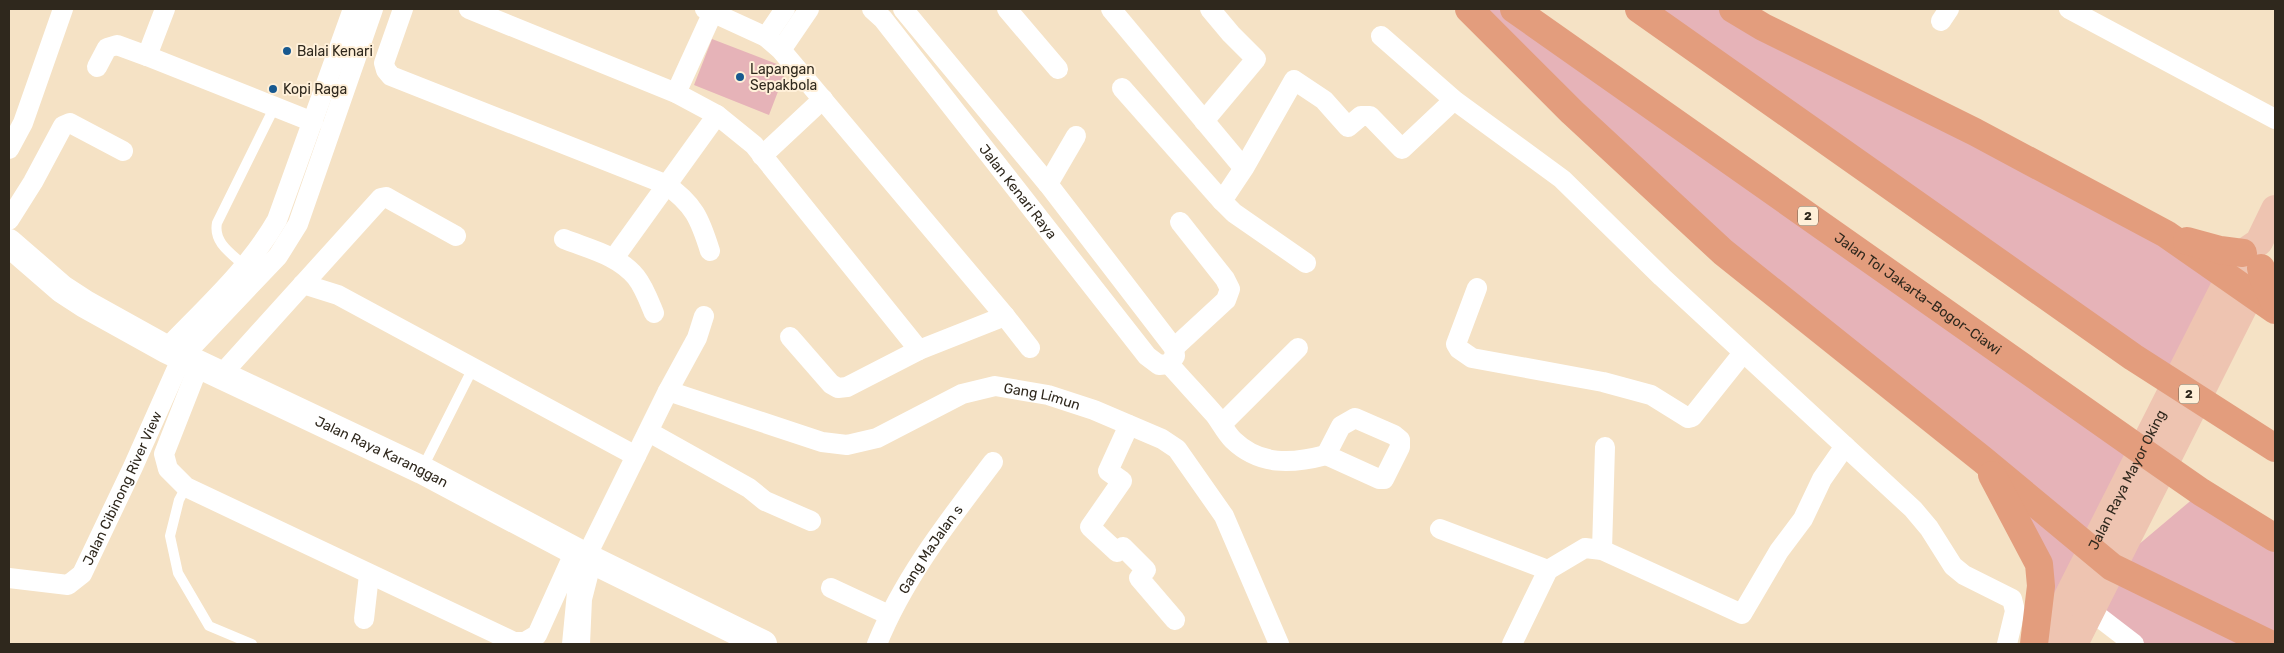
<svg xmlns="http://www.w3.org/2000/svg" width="2284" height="653" viewBox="0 0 2284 653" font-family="Rubik,sans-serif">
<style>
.green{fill:#e6b3b8}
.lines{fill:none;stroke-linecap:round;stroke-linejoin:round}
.lane{stroke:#fff;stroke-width:10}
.street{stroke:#fff;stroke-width:20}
.secondary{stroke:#fff;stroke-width:28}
.primary{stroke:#eec4b1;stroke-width:28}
.highway{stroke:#e39d7d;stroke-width:28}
.poi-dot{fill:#18598f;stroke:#fff0d9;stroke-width:2}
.labels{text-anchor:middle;stroke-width:4;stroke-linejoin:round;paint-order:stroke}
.shield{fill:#fff0d9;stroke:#6d6455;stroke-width:1}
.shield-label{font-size:12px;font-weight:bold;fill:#2f281d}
.poi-label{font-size:14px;fill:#2f281d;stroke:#fff0d9;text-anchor:start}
.street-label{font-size:14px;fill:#2f281d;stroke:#fff0d9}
</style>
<rect width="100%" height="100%" fill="#f5e2c5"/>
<!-- green -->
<path class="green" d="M1469,9H1514L2142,451L2044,644L2041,586L1983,460L1723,252Z
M1639,9H1733L2229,278L2173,384Z
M712,39L787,68L769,115L694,85Z
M2201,492L2275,537V644H2137L2091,611L2112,567Z"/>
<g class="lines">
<!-- lane -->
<path class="lane" d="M246,267C232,254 213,243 217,223L274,108
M422,469L473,368
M186,487L179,500L170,536L178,573L209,626L252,644
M567,644L572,592L581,570"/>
<!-- street -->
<g class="street">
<path d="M165,9L147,56L313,122"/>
<path d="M403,9L384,63L386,70L391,76L665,184C694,204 700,219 710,251"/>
<path d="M469,9L676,93L717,115L754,145L919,350"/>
<path d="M705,9L766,37L781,50L1005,316L1030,348"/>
<path id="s1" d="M872,9L883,19L1147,356L1159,365L1169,364L1175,356L1174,348L1048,184L903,9"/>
<path d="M1007,9L1058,69"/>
<path d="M1111,9L1241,165"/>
<path d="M2069,9L2275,119"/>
<path d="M1941,21L1949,9"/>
<path d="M1381,36L1454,100L1562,179L1662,277L1913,509L1929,528L1953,566L1964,575L2012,599L2015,611L2007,644"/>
<path d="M766,37L785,9"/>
<path d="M781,50L809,9"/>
<path d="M97,67L107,48L117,45L147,56"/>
<path d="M1122,88L1222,201"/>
<path d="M676,93L713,12"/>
<path d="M1204,121L1256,59L1231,34L1210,9"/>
<path d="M9,149L23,123L63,9"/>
<path d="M762,156L823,99"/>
<path d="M1048,184L1076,136"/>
<path d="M9,220L33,182L63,126L70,123L123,151"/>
<path d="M564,239C589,249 618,255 636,277C644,287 649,301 654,313"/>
<path d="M614,258L717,115"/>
<path d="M1306,263L1234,213L1222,201L1244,168L1294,80L1324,100L1348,127L1361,116H1370L1402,149L1454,100"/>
<path d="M303,284L338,295L636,456"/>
<path d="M1477,288L1456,344L1459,349L1472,358L1603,382L1651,395L1688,418L1692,417L1743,353"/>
<path d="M790,337L831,384L838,388L847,387L919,350L1005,316"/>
<path d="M1174,348L1226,300L1230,289L1225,279L1180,222"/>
<path d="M166,349C205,308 249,269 277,220L353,9"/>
<path d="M1169,364C1184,381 1200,398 1215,415C1221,423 1226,433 1233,440C1260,466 1292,464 1326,455"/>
<path d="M199,365L164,454L168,469L186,487L514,642H525L537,635L575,551"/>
<path d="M221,375L381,198L386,197L393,201L456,236"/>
<path id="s2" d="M668,391L822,442L847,445L877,438L962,394L995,386L1048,395L1094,410L1162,439L1177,449L1224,516L1279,644"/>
<path d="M1355,418L1394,435L1400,440V447L1384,479H1379L1326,455L1341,426Z"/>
<path d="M1222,424L1298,348"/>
<path d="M1129,425L1108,471L1122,481L1090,527L1117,552L1123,547L1146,570L1139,578L1175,620"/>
<path d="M649,432L749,488L765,501L811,521"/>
<path d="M1440,529L1548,570"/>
<path d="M1602,550L1605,447"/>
<path d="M586,557L668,391L697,338L704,316"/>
<path id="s3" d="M9,578L68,585L82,574L133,467L182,357L278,256L298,224L373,9"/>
<path d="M831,588L889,615"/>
<path d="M2091,611L2134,644"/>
<path d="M364,619L369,575"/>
<path d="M580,644L582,599L592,560"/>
<path id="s4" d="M877,644C904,577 950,519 993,462"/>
<path d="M1512,644L1548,570L1585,548L1602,550L1742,614L1779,551L1803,519L1822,479L1845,446"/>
</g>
<!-- secondary -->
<path class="secondary" id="s5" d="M9,243L62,289L85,304L166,349L422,470L592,560L763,644"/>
<!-- primary -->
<g class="primary">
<path id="s6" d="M2044,644L2229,278L2243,253L2259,242L2275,209"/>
<path d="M2074,644L2250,294L2260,270"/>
</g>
<!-- highway -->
<g class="highway">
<path d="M1469,9L1572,112L1723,252L1983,460L2112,567L2270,644"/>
<path id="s7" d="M1514,9L2142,451L2201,492L2275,538"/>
<path d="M1639,9L2133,357L2275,448"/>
<path d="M1733,9L1763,27L1975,132L2166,234L2275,310"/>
<path d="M2187,241L2220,250L2243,253"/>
<path d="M2261,268L2264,280L2275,304"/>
<path d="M1992,475L2039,564L2041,586L2034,644"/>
</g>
</g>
<!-- markers -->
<g class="poi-dot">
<circle cx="287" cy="51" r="5"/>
<circle cx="740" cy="77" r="5"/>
<circle cx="273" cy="89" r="5"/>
</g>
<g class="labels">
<!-- shield labels -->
<g class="shield">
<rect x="1798" y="206.5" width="20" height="19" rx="4"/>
<rect x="2179" y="384.5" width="20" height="19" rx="4"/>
</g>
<g class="shield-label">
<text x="1808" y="220">2</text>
<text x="2189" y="398">2</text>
</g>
<!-- poi labels -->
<g class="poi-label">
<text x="297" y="56">Balai Kenari</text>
<text x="750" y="74">Lapangan<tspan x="750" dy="16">Sepakbola</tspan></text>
<text x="283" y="94">Kopi Raga</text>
</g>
<!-- street labels -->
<g class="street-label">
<text dy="5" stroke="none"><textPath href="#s1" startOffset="234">Jalan Kenari Raya</textPath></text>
<text dy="5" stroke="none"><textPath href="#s7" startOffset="494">Jalan Tol Jakarta–Bogor–Ciawi</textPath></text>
<text dy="5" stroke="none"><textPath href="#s2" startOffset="396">Gang Limun</textPath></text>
<text dy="5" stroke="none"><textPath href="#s5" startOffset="429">Jalan Raya Karanggan</textPath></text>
<text dy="5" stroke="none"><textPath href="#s6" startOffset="184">Jalan Raya Mayor Oking</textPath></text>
<text dy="5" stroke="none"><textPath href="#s3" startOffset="172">Jalan Cibinong River View</textPath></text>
<text dy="5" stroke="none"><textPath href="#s4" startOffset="109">Gang MaJalan s</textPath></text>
</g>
</g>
<!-- border -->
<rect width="2284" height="653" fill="none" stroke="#2f281d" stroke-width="20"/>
</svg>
